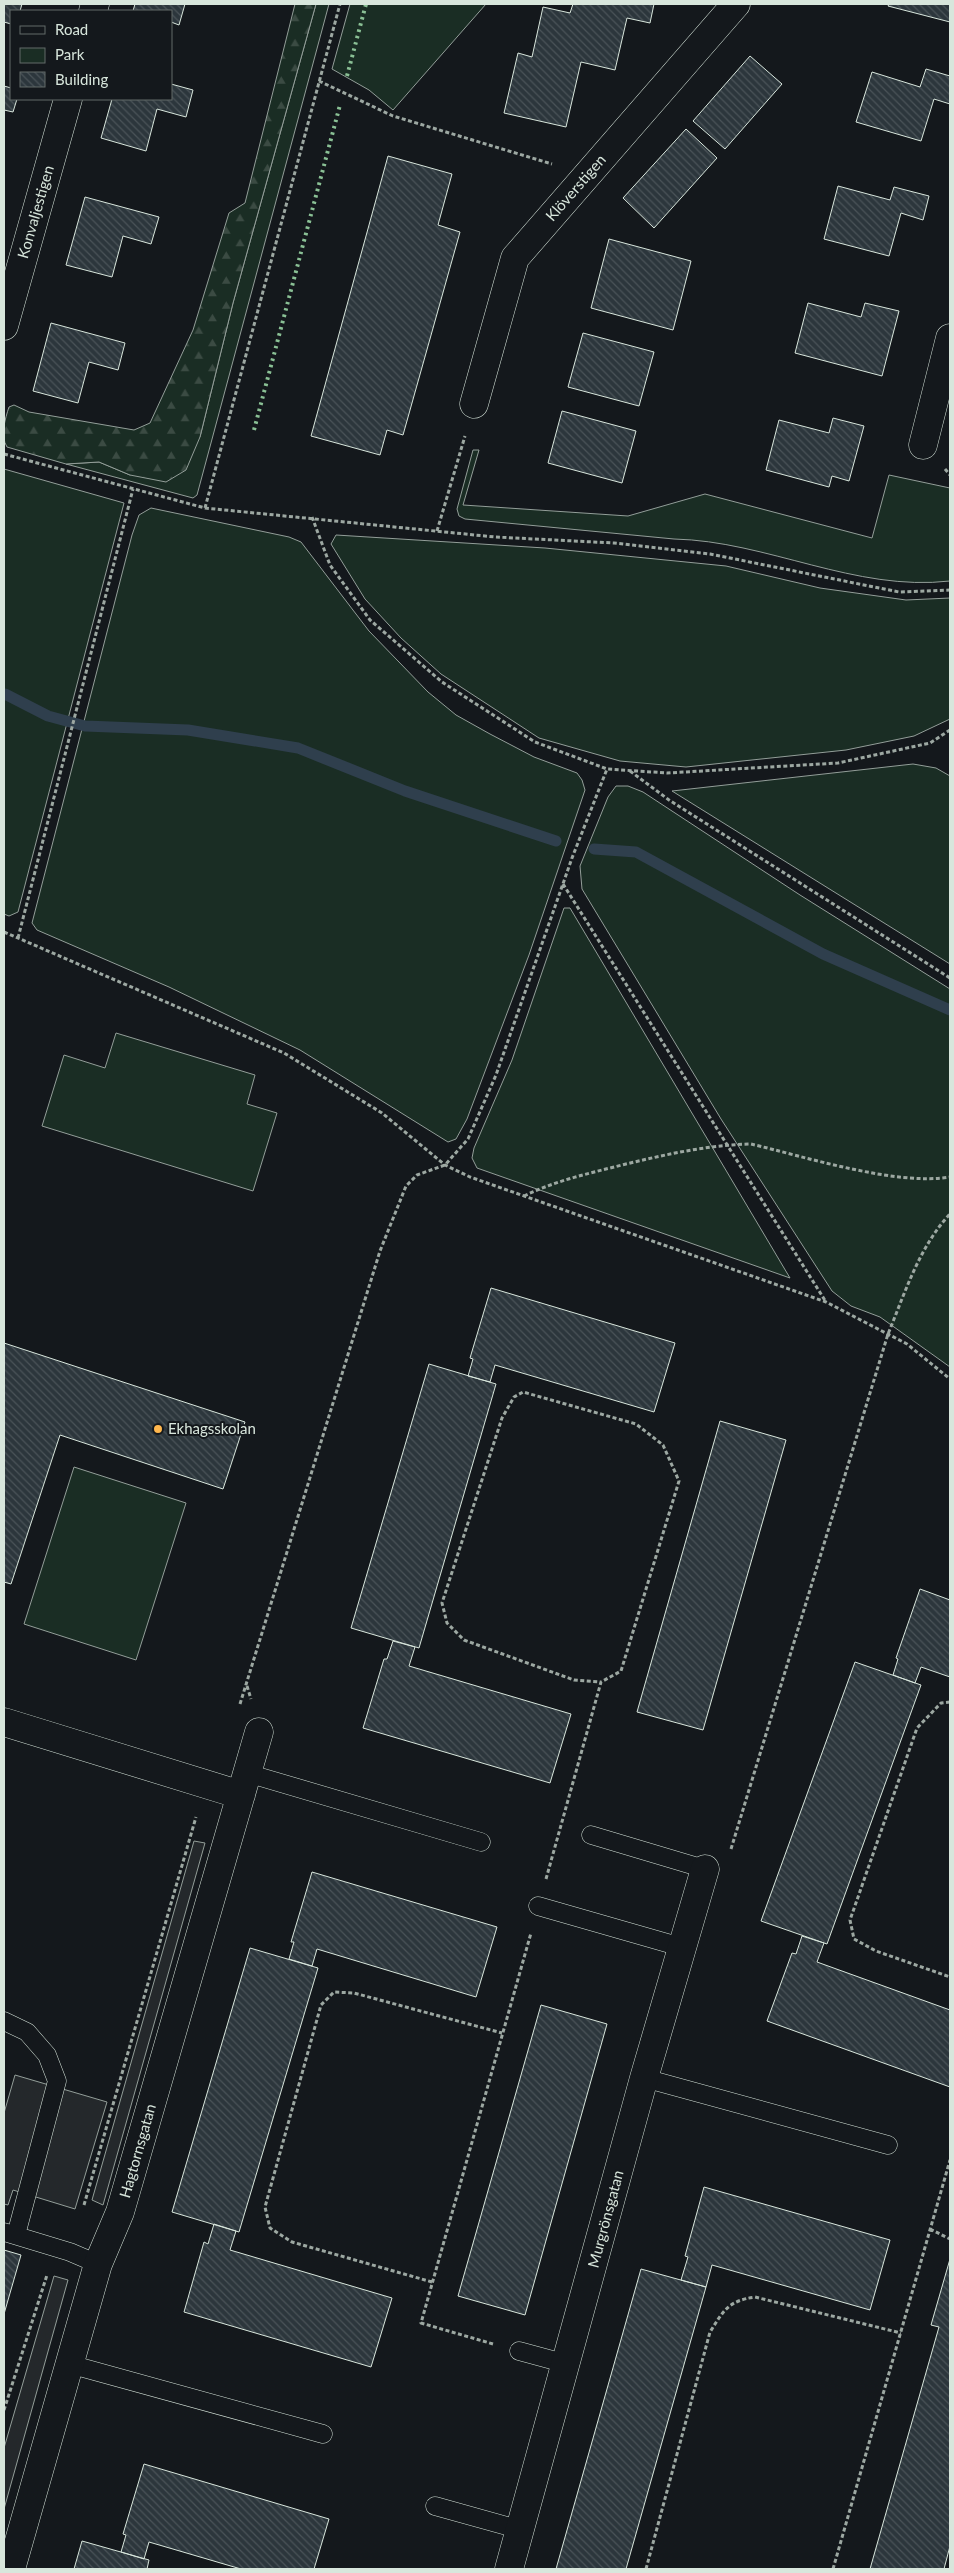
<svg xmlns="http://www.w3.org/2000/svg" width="954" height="2573" viewBox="0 0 954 2573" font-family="Lato,sans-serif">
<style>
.green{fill:#1a2d24;stroke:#939e99}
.forest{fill:url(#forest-firs);stroke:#939e99}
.parking{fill:#24282b;stroke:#939e99}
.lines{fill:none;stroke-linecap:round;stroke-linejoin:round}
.stream{stroke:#2f3f4d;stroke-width:11}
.building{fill:url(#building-back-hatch);stroke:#d8e6dc}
.lane-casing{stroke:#d8e6dc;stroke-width:19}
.street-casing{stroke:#d8e6dc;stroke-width:29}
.path{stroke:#9da8a2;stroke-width:3;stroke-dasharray:4 2.5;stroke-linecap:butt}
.lane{stroke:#14181c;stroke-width:18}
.street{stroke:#14181c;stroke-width:28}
.hedge{stroke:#8ac095;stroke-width:4;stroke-dasharray:2.5 4;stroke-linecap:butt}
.poi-dot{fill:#ffb74d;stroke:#14181c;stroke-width:2}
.labels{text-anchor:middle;stroke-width:4;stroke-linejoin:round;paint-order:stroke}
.street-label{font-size:15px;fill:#d8e6dc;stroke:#14181c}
.poi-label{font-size:15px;fill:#d8e6dc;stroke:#14181c;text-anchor:start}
</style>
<defs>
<pattern id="forest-firs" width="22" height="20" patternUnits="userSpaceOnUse" patternTransform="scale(1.25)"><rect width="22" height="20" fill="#1a2d24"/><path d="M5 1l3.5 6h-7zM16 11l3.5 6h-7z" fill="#3b4b43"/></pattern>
<pattern id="building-back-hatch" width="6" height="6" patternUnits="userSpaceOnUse" patternTransform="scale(1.25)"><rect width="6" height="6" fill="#2c363c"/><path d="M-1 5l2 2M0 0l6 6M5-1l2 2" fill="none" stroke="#4a5358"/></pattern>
</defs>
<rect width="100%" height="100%" fill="#14181c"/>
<!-- green -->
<path class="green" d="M316,4H329L197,495L193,498L66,464L99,462L130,475L200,437L233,303Z
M350,4H486L393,110L369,90L332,69Z
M473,450H479L463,505L628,516L705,494L872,538L889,475L950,488V581C855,592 767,541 674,539L465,519L459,516L457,509Z
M4,469L124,503L18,912L9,916L4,914Z
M151,508L289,537L301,542L369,631L428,692L456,715L490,734L534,757L577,773L582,780L585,790L529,955L467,1119L456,1139L448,1142L300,1050L169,987L37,930L32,923L132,535L139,515Z
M336,535L545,548L726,566L820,588L906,600L950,598V719L914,736L846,750L686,767L620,761L539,738L441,674L401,638L365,599L331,544Z
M913,764L936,768L950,776V964L672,791Z
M616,786H628L643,792L800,895L950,989V1367L880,1317L851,1306L832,1291L721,1119L582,889L580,866L608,797Z
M564,908H570L790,1278L477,1168L472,1158L474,1148L512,1060Z
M116,1033L255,1075L247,1104L277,1113L253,1191L42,1126L64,1055L105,1068Z
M74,1467L186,1503L136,1660L24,1624Z"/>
<!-- forest -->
<path class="forest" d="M295,4H316L233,303L200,437L186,470L166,482L130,475L99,462L66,464L7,447C0,436 5,419 9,407L14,405L29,412L134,430L150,423L193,330L229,213L245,203Z"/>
<!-- parking -->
<path class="parking" d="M194,1841L205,1843L103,2205L92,2200Z
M15,2075L107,2102L75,2209L13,2190L8,2205L4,2204V2113Z
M54,2276L68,2280L4,2509V2448Z"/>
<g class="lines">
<!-- stream -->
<path class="stream" d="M5,694L48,716L85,726L188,730L298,748L405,791L556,841
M594,849L636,852L823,954L950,1010"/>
</g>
<!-- building -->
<path class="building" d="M4,4H22L20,11H11V24L4,22Z
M135,4H185L179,25L171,22V11H133Z
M573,4H654L650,23L627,18L615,70L581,62L566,127L504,113L518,53L532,57L543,7L570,13Z
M889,4H950V22L888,6Z
M750,56L782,84L725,149L693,121Z
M926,69L950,76V104L934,99L921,141L856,122L872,72L920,87Z
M171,84L193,90L186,117L157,109L146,151L101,138L112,99H171Z
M4,86L11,88V99H17L13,112L4,110Z
M686,129L717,158L654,228L623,198Z
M388,156L452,174L438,225L460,232L403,435L387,430L380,455L311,436Z
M838,186L890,200L894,187L929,196L923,220L901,213L889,256L824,239Z
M85,197L159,217L151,244L123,236L112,277L66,265Z
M609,239L691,261L673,330L591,308Z
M808,303L861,317L865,303L899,311L882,376L795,353Z
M51,323L125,343L118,370L89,362L78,403L33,391Z
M583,333L654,352L639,406L568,387Z
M562,411L636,431L622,483L548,463Z
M833,418L864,426L849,481L832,476L829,487L766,470L779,420L829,433Z
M491,1288L675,1343L654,1412L495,1365L490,1382L468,1376L473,1359L470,1358Z
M4,1343L245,1422L223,1489L60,1435L11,1584L4,1582Z
M429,1364L496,1384L419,1648L351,1628Z
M720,1421L786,1440L703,1730L637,1712Z
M920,1589L950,1600V1677L921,1667L915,1683L893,1675L898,1659L896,1658Z
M393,1641L415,1647L409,1666L571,1714L550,1783L363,1728L384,1659H387Z
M855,1662L921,1685L827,1944L761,1921Z
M312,1872L497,1927L476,1997L317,1949L312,1966L289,1959L294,1942H291Z
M802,1936L824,1943L817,1962L950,2010V2087L767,2021L792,1953L796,1954Z
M250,1948L318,1968L239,2232L172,2212Z
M541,2005L607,2024L525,2315L458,2296Z
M704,2187L890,2240L870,2310L712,2265L706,2287L681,2280L688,2257L685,2256Z
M214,2224L236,2231L230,2250L392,2298L371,2367L184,2312L204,2242L208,2244Z
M4,2250L21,2255L4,2314Z
M950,2259V2546L944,2569H870L939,2327L931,2325Z
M641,2269L706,2287L626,2569H556Z
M144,2464L329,2519L314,2569H241L149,2542L144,2559L121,2552L126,2535L123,2534Z
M82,2541L149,2560L147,2569H74Z"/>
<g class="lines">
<!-- lane casing -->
<g class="lane-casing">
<path id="lane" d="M247,1773L481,1842
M591,1835L705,1869
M538,1906L681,1947
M4,2021L27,2032L47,2055L57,2081L16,2235
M644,2078L888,2145
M4,2232L70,2252L98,2264
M519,2351L567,2364
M69,2364L323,2434
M435,2506L521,2530"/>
</g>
<!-- street casing -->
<g class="street-casing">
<path id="street" d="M93,11L95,4
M4,326L68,99
M474,404L515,258L736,4
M923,445L950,338
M4,1722L241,1795
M11,2569L98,2264L120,2212L259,1732
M509,2569L644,2078L705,1869"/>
</g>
<!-- path -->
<path class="path" d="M319,81L393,116L552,164
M4,454L205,508L495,537L614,543L710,554L899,592L950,590
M945,469L950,475
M205,508L340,4
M312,517L330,565L370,620L442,682L535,742L607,769L667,773L838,763L930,743L950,730
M437,531L465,436
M630,771L669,800L950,978
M563,884L826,1302
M4,932L284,1053L382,1113L445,1165L470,1177L826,1302L907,1344L950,1379
M18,938L133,489
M524,1196C557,1180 591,1173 626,1164C668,1154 708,1145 751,1144C806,1157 896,1186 950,1177
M247,1686L251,1699
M950,1702L941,1703L917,1728L850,1920L854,1939L876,1951L950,1977
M240,1704L380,1251L406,1186L417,1175L445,1165L468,1139L496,1075L572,858L607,769
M731,1849L888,1334C905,1293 919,1247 950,1214
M546,1879L601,1682L621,1671L679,1481L663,1445L636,1424L523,1392L514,1397L502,1418L442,1603L447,1623L464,1640L574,1680L601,1682
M84,2205L196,1817
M930,2229L950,2239
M432,2282L292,2242L270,2228L265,2207L321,2005L334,1992L354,1993L502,2033
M493,2344L421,2323L531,1933
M4,2410L47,2275
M646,2569L710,2332C724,2310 728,2301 755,2297L901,2333
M833,2569L950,2160"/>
<!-- lane -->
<use href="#lane" class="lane"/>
<!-- street -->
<use href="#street" class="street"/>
<!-- hedge -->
<path class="hedge" d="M347,76L366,4
M254,430L340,105"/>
</g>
<!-- markers -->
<circle class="poi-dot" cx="158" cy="1429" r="5"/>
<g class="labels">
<!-- street labels -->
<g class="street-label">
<text transform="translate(576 188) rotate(-49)" y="5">Klöverstigen</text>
<text transform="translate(36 212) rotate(-74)" y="5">Konvaljestigen</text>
<text transform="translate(138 2151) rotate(-74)" y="5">Hagtornsgatan</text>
<text transform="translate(606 2219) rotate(-75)" y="5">Murgrönsgatan</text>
</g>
<!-- poi labels -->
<g class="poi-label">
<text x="168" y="1434">Ekhagsskolan</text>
</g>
</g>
<!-- border -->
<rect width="954" height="2573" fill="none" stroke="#d8e6dc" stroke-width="10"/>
<!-- legend -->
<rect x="10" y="10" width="162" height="90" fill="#14181c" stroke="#626a69"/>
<rect x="20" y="26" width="25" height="8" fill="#14181c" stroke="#626a69"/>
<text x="55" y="35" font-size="15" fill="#d8e6dc">Road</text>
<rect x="20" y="48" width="25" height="15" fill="#1a2d24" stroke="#626a69"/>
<text x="55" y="60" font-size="15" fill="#d8e6dc">Park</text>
<rect x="20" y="72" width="25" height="15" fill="url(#building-back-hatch)" stroke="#626a69"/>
<text x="55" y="85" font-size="15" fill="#d8e6dc">Building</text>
</svg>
